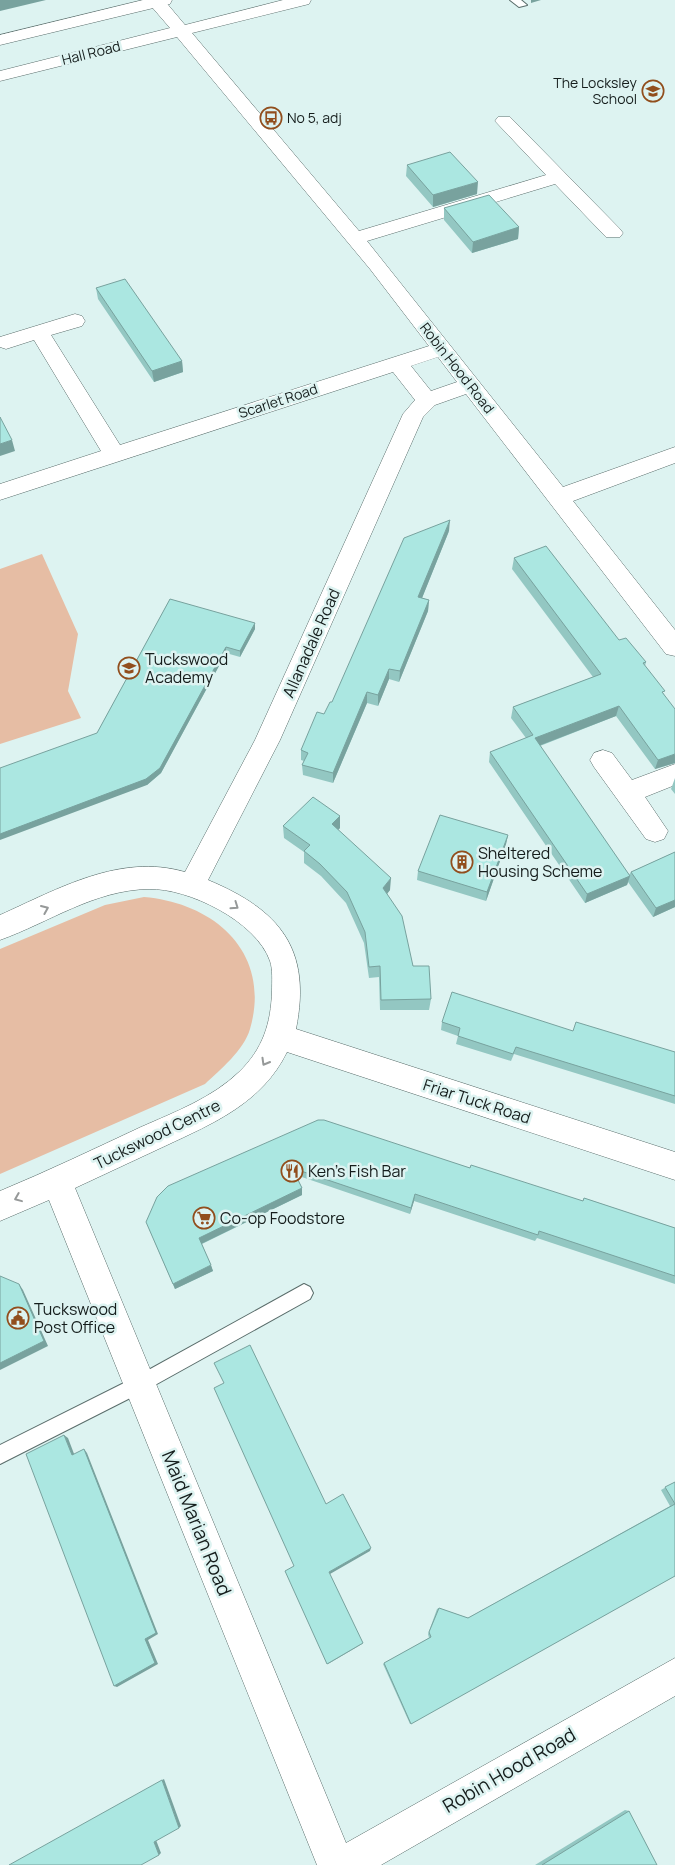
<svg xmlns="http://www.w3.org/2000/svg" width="675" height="1865" viewBox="0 0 675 1865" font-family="Manrope,sans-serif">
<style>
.green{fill:#e6bda4}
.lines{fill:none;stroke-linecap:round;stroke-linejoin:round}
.lane-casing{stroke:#5a6d6b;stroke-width:2}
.street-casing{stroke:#5a6d6b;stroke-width:1}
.secondary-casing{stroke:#5a6d6b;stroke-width:1}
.lane{fill:#fff;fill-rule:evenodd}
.street{fill:#fff;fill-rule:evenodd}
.secondary{fill:#fff;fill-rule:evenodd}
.wall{fill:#93c7c2}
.shaded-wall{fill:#78a29e}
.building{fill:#abe7e1;stroke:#78a29e}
.oneway{stroke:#969999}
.labels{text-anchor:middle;stroke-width:5;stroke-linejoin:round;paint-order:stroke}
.far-street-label{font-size:14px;fill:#151d1c;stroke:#ddf3f1}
.far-poi-label{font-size:14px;fill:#151d1c;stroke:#ddf3f1;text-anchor:end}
.street-label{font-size:16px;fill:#151d1c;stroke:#ddf3f1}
.poi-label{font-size:16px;fill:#151d1c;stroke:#ddf3f1;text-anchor:start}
.near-street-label{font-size:19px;fill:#151d1c;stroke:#ddf3f1}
</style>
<rect width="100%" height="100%" fill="#ddf3f1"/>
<!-- green -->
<path class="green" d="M42,554L78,634L68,691L81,718L0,744V569Z
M144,897C215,903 272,953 250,1029C244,1050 220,1070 205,1084L0,1174V949L105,905Z"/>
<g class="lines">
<!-- lane casing -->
<g class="lane-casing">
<path id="lane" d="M510,0H521L527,5L519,7Z
M304,1284L310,1287L313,1293L310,1299L146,1390L0,1464V1445L134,1378Z"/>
</g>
<!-- street casing -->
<g class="street-casing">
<path id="street" d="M150,0H164L185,25L283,0H311L309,4L192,33L359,231L546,175L495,121L498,117H510L620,229L623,233L620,237H606L555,184L367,241L563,487L675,447V463L573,501L675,630V656L666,654L466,394L435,405L423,417L280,740L208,880C280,910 312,949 296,1029L675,1152V1180L287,1052C262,1103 214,1123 165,1146C135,1160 105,1174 75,1188L346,1843L675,1658V1696L381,1865H317L49,1200L0,1221V1191C48,1171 94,1149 141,1127C175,1112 212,1098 239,1072C263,1049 271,1023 272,991C272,981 273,970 270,961C256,921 188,888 149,889C94,890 50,922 0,940V915C58,889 120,853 185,872L255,740L403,414L415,400L393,372L0,500V484L101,451L34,340L6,349L0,347V337L75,314L82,316L85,321L82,326L51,335L120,445L429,346L370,269L177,37L0,81V71L170,28L151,6ZM438,357L457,382L431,391L411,366Z
M603,750L612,753L632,780L675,764V785L645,797L668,831L664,839L655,842L646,839L594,767L590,760L594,753Z"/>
</g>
<!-- secondary casing -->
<g class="secondary-casing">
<path id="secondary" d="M143,0H172L170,4L0,45V35Z"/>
</g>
<!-- lane -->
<use href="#lane" class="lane"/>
<!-- street -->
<use href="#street" class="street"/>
<!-- secondary -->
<use href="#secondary" class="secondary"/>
</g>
<!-- wall -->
<path class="wall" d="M407,165L477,194L433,207L406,176Z
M444,208L519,227L518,239L472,253L444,220Z
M96,288L182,361L183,372L154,382L98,299Z
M449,531L422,598L429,600L428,611L399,682L389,679L378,706L367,703L333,783L303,775L302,765L304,761L301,760V750L332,702Z
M514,558L646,662L645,666L664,694L675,763L655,769L616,716L540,746L629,875L631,872L675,852V907L653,917L628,882L627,885L585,903L489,762L490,752L526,738L511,718L513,707L593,677L512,569Z
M170,599L255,629L240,657L226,653L161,773L147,785L97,733Z
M675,778V794L671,789Z
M283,826L340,828L338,830L390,890L387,894L413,966L431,999L429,1010H380L379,977L369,978L364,943L346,903L321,876L304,863V852L284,838Z
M508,835L506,844L486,901L417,880L418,871Z
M442,1022L573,1031L675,1052V1104L514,1054L511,1061L456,1044L458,1036L441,1030Z
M318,1120L470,1168L583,1201L584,1198L675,1228V1284L537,1238L535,1241L414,1201L410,1214L296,1175L302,1188V1195L202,1244L213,1271L175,1289L149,1229Z
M675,1482V1576L410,1724L383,1664L429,1638L428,1634L437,1609L439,1608L468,1618L670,1506L661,1490Z
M625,1810L629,1811L657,1865H535Z"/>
<!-- shaded-wall -->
<path class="shaded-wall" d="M0,0H46L0,11Z
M531,0H541L531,3Z
M478,182L477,194L433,207V195Z
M519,227L518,239L472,253L473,242Z
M182,361L183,372L154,382L152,371Z
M12,440L15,451L0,456V444Z
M450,520L449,531L418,608V597Z
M429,600L428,611L399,682L400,671Z
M255,623V629L240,657V651Z
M226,647V653L161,773L147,785L0,840V834Z
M389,669V679L378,706V695Z
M367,692V703L333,783V773Z
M619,706L616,716L533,748L535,738Z
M675,754V763L655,769L658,760Z
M340,816V828L332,836V824Z
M508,835L506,844L486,901L487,892Z
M630,876L627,885L585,903L587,894Z
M391,878L390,890L382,900L383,888Z
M675,900V907L653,917L656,908Z
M302,1188V1195L201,1244L199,1238Z
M415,1194L414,1201L410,1214L411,1208Z
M211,1265L213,1271L175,1289L173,1284Z
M19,1284L23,1290L48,1346L0,1370V1363Z
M64,1435L68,1438L76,1459L72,1455Z
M84,1449L87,1453L158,1634L148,1640L158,1664L117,1687L114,1686L145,1639Z
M371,1548L370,1551L330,1574L329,1572Z
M363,1643L362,1644L328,1664H327Z
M164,1779L181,1826L179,1828L162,1780Z
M156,1840L161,1853L159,1855L154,1842Z"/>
<!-- building -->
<path class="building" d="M450,152L478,182L433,195L407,165Z
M489,195L519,227L473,242L444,208Z
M125,279L182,361L152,371L96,288Z
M0,417L12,440L0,444Z
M450,520L418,597L429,600L400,671L389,669L378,695L367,692L333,773L302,765L308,753L301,750L317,712L324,714L330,702H332L404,538Z
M546,546L619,640L626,638L646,662L643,663L665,691L662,692L675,709V754L658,760L619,706L535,738L630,876L587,894L490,752L533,735L513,707L601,674L514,558Z
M170,599L255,623L240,651L226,647L160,768L146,779L0,834V768L97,733Z
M313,797L340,816L332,824L391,878L383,888L402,916L413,966H429L431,999L381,1000L380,966L369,967L365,932L347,892L320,864L304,851L310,845L283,826Z
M440,815L508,835L487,892L418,871Z
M675,852V900L656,908L631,872Z
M452,992L573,1031L576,1022L675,1052V1096L516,1047L513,1054L458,1036L460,1028L442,1022Z
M318,1120H324L470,1168L471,1165L583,1201L584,1198L675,1228V1276L539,1231L538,1235L415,1194L411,1208L292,1168L302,1188L199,1238L211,1265L173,1284L146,1222L157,1197L168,1186Z
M0,1276L19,1284L44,1341L0,1363Z
M250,1345L326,1504L343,1494L371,1548L329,1572L363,1643L327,1664L285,1571L294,1566L214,1388L224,1383L214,1363Z
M64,1435L72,1455L84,1449L156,1633L145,1639L155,1663L114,1686L26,1454Z
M675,1482V1576L411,1724L384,1663L431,1637L429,1632L439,1608L468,1618L675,1504L665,1487Z
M162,1780L179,1828L154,1842L159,1855L141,1865H9Z
M629,1811L657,1865H542Z"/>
<!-- one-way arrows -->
<defs><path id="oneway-chevron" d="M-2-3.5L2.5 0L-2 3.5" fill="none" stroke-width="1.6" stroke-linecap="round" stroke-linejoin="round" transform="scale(1.25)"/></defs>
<g class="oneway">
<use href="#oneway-chevron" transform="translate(235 906) rotate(35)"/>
<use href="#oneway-chevron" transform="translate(45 909) rotate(-23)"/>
<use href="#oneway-chevron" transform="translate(265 1062) rotate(120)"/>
<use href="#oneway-chevron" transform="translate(18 1198) rotate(158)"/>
</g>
<!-- icons -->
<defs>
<g id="school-ring" transform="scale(1.125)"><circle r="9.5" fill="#ddf3f1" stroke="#914e1d" stroke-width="1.5"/><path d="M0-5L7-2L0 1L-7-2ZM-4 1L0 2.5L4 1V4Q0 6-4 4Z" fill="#914e1d"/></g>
<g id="bus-ring" transform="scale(1.125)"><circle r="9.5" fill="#ddf3f1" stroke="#914e1d" stroke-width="1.5"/><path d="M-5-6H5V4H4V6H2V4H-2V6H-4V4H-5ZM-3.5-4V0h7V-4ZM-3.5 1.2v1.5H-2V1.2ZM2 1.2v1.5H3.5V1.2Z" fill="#914e1d"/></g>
<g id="building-ring" transform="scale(1.125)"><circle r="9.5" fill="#ddf3f1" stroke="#914e1d" stroke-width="1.5"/><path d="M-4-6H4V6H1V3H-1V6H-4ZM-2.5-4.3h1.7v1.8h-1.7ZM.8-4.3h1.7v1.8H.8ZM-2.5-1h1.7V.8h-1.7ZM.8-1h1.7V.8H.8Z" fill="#914e1d"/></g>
<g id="restaurant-ring" transform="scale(1.125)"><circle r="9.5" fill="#ddf3f1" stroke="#914e1d" stroke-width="1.5"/><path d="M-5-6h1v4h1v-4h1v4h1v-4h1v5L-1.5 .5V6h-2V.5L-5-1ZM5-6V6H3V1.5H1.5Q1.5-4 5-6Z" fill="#914e1d"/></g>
<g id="supermarket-ring" transform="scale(1.125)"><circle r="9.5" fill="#ddf3f1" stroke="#914e1d" stroke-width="1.5"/><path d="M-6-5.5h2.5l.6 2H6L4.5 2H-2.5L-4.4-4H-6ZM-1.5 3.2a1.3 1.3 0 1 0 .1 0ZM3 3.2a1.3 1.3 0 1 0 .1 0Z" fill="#914e1d"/></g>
<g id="civic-ring" transform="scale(1.125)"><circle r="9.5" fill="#ddf3f1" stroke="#914e1d" stroke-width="1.5"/><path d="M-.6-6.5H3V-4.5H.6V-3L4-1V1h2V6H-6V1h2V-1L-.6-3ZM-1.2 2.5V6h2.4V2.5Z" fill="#914e1d"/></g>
</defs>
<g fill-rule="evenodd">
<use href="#school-ring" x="653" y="91"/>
<use href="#bus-ring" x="271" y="118"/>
<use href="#school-ring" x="129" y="668"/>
<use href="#building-ring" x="462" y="862"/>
<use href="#restaurant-ring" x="292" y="1171"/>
<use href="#supermarket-ring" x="204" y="1218"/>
<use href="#civic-ring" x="18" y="1318"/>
</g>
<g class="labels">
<!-- far-street labels -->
<g class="far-street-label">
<text transform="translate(91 53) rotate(-14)" y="5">Hall Road</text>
<text transform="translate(457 368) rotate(52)" y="5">Robin Hood Road</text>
<text transform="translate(278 401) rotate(-18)" y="5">Scarlet Road</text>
</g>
<!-- far-poi labels -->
<g class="far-poi-label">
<text x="637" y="88">The Locksley<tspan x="637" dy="16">School</tspan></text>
<text x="287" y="123" text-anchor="start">No 5, adj</text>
</g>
<!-- street labels -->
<g class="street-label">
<text transform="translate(311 643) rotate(-66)" y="6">Allanadale Road</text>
<text transform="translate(477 1101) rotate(18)" y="6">Friar Tuck Road</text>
<text transform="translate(157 1134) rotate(-26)" y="6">Tuckswood Centre</text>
</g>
<!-- poi labels -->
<g class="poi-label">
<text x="145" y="665">Tuckswood<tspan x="145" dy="18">Academy</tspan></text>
<text x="478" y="859">Sheltered<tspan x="478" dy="18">Housing Scheme</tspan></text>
<text x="308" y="1177">Ken's Fish Bar</text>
<text x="220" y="1224">Co-op Foodstore</text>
<text x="34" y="1315">Tuckswood<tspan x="34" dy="18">Post Office</tspan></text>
</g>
<!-- near-street labels -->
<g class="near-street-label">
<text transform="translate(197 1523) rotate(68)" y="7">Maid Marian Road</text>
<text transform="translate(509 1770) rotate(-30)" y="7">Robin Hood Road</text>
</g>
</g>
</svg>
